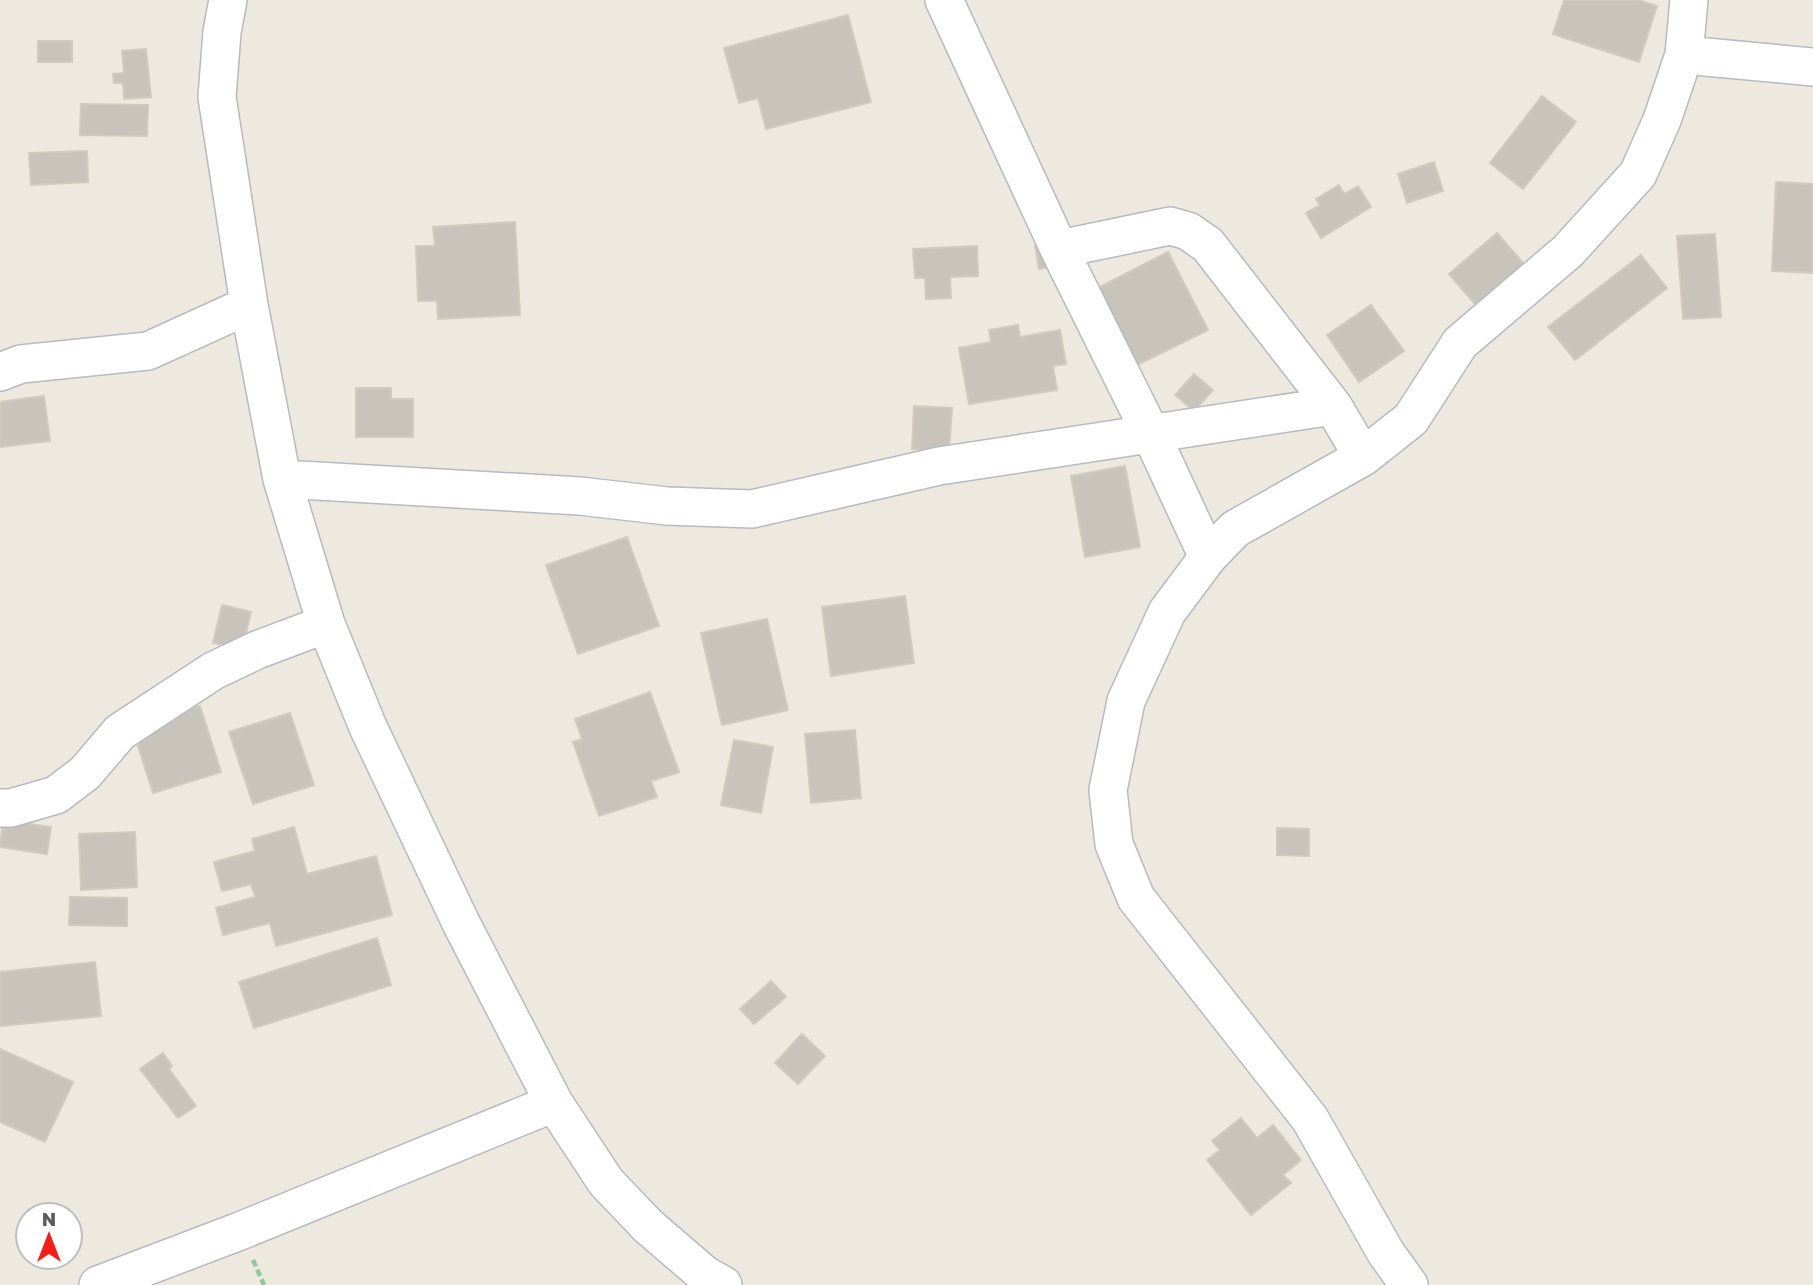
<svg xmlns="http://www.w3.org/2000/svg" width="1813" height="1285" viewBox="0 0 1813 1285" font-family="'Golos Text',sans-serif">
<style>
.building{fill:#c8c3bb;stroke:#d2cabc;stroke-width:2}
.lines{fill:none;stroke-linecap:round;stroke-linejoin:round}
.street-casing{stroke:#b7babf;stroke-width:40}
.path{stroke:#90c99d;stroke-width:4.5;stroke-dasharray:7 3.5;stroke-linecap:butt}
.street{stroke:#fff;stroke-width:37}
</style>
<rect width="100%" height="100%" fill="#ede9de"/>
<!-- building -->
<path class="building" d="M1564,0H1638L1657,6L1639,62L1553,34Z
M848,15L871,102L766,129L758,98L739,103L724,48Z
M38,41H72V62H38Z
M146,49L151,97L124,99L123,83H114L113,74L124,73L122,51Z
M1542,96L1576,122L1523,189L1490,163Z
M81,104L148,105L147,136L80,135Z
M87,151L88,182L31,185L29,153Z
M1434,162L1443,191L1407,203L1398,174Z
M1776,182L1813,184V273L1772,271Z
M1339,185L1344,194L1358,186L1371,207L1321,238L1306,213L1320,205L1316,199Z
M515,222L520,315L438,319L437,301H418L416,246H435L433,227Z
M1497,233L1524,264L1475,304L1449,274Z
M1715,234L1721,317L1683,319L1677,236Z
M1050,244L1054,266L1039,269L1035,246Z
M977,246L978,276L950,277L951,298L926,299L925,278H915L913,249Z
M1168,252L1208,330L1129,369L1090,292Z
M1641,255L1667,288L1575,360L1548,327Z
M1371,305L1404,351L1359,382L1327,335Z
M1018,325L1020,337L1060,330L1066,364L1053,366L1057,390L969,404L959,348L991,342L989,330Z
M1194,374L1213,390L1194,411L1175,395Z
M356,388H391V399H413V437H356Z
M44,396L50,441L0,447V402Z
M914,406L952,408L949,452L912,449Z
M1125,466L1140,547L1085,557L1071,476Z
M627,537L659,626L578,654L546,565Z
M905,596L914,663L831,676L822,607Z
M222,605L251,612L242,649L213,643Z
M767,619L788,710L722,725L701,633Z
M650,692L679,772L651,781L657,797L599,816L573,742L582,739L575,719Z
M200,706L221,772L153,793L132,727Z
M290,713L314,785L253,804L229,732Z
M855,730L861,798L811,803L805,734Z
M734,740L773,747L761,813L721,805Z
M3,820L51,827L47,854L0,847Z
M294,827L307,874L376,856L392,915L276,946L270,923L223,935L216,908L255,897L251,884L222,891L214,862L255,851L252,839Z
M1277,828L1309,829V856L1277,855Z
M135,832L137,887L81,890L79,834Z
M70,897L127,898V926L69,925Z
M377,938L391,985L254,1028L239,982Z
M95,962L101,1016L0,1026V972Z
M771,981L786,997L754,1024L740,1009Z
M802,1034L825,1056L798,1084L775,1063Z
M0,1049L73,1082L45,1142L0,1122Z
M163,1053L172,1066L169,1069L196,1106L178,1118L140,1069Z
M1241,1118L1257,1138L1273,1125L1301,1160L1283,1175L1291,1183L1251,1215L1207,1160L1220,1150L1212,1141Z"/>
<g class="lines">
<!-- street casing -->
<g class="street-casing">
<path id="street" d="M228,0L222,32L217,97L228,168L249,305L282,479L326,624L368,727L461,923L554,1103L606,1182L648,1226L705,1275L723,1285
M944,0L1059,249L1150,432L1208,557
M1684,55L1813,67
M1059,249L1170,226L1188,231L1208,245L1333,406L1363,457
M0,372L21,364L148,351L249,305
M282,479L580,496L667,506L752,509L939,466L1333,406
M0,808H11L56,795L85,773L120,732L213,671L257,650L326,624
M98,1285L240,1231L554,1103
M1409,1285L1386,1253L1310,1119L1136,898L1114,844L1108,790L1126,701L1167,612L1208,557L1235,529L1363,457L1411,419L1460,343L1568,251L1638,174L1662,120L1684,55L1689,0"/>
</g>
<!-- path -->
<path class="path" d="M253,1260L264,1285"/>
<!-- street -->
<use href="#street" class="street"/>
</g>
<!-- north arrow -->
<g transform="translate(49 1236)"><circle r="33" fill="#ffffff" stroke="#bcbec0" stroke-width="2"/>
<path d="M0-5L12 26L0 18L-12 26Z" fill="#fb1c16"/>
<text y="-10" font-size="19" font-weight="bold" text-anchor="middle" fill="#585c61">N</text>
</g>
</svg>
